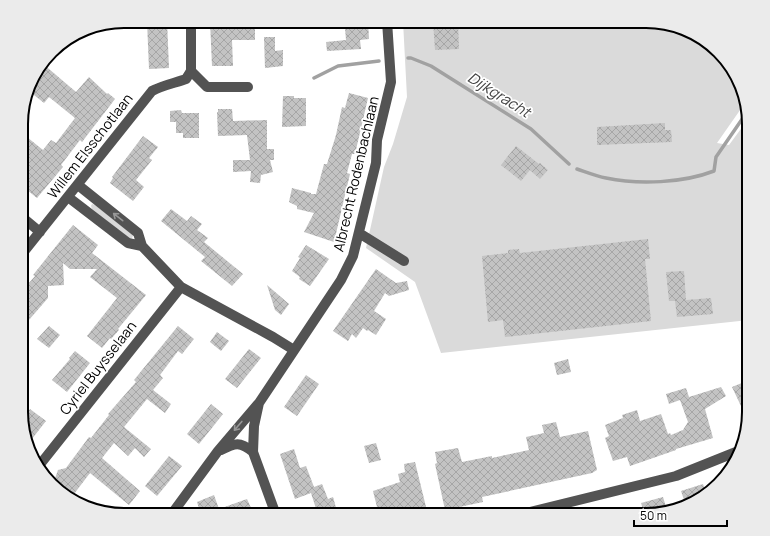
<svg xmlns="http://www.w3.org/2000/svg" width="770" height="536" viewBox="0 0 770 536" font-family="Manrope,sans-serif">
<style>
.grass{fill:#dadada}
.lines{fill:none;stroke-linecap:round;stroke-linejoin:round}
.stream{stroke:#a1a1a1;stroke-width:3.5}
.building{fill:url(#building-cross-hatch)}
.minor{stroke:#535353;stroke-width:10}
.oneway{stroke:#989898}
.labels{text-anchor:middle;stroke-width:3.5;stroke-linejoin:round;paint-order:stroke}
.street-label{font-size:14px;fill:#000;stroke:#fff}
.water-label{font-size:15px;font-style:italic;fill:#424242;stroke:#fff}
.rim{fill:none;stroke:#000;stroke-width:2}
</style>
<defs>
<pattern id="building-cross-hatch" width="8" height="8" patternUnits="userSpaceOnUse"><rect width="8" height="8" fill="#c3c3c3"/><path d="M0 0l8 8M0 8l8-8" fill="none" stroke="#a6a6a6"/></pattern>
</defs>
<rect width="100%" height="100%" fill="#fff"/>
<!-- grass -->
<path class="grass" d="M403,21H653L709,42L738,78L745,103L717,143L729,145L749,118V320L441,353L415,282L366,248L384,167L393,144L407,97Z
M92,204L95,205L132,233L133,236L132,238L130,239L92,209L91,206Z"/>
<g class="lines">
<!-- stream -->
<path class="stream" d="M408,58H411L431,66L531,129L569,164
M314,78L338,66L379,61
M577,169C586,172 596,176 606,178C639,185 683,183 714,171L716,157L747,112"/>
</g>
<!-- building -->
<path class="building" d="M147,21H167L169,68L149,69Z
M210,21H237L238,29H255V40H232L233,66H212Z
M346,21H368L369,39L360,40L361,49L327,51L326,42L346,40L345,28H347Z
M433,21H458L459,49L435,50Z
M264,37H275V51L283,50V66L265,68Z
M42,63L76,92L89,77L107,94L108,93L115,99L82,142L80,140L61,165L63,167L37,198L22,186V133L43,150L51,140L56,143L75,118L49,97L44,103L29,91L41,76L36,71Z
M349,93L368,98L355,154H352L347,173L350,174L334,242L304,232L314,213L297,209V206L289,202L292,188L311,193V194H316L324,164H327L336,135L342,107L345,108Z
M283,96H294V98H306V126L282,127Z
M218,109H232L233,121L267,120V149H274V160H270L273,172L261,175L260,183L250,182L251,171L233,172V160H250L247,135L218,136L217,112H218Z
M181,110L182,113H199V138H183V133H176V122H170V111Z
M665,123V130H671L672,142L597,145V127Z
M143,136L158,147L149,158L152,160L136,180L144,187L133,201L110,183L113,178L112,177Z
M516,146L539,164L540,163L548,170L540,179L530,170L521,181L501,165Z
M171,209L187,221L191,216L202,224L197,230L208,238L204,242L243,274L232,286L201,261L205,257L161,221Z
M73,225L98,245L92,253L146,295L118,329L119,330L111,339L110,338L102,348L87,336L117,298L90,277L97,269H70L63,263L64,285L48,286V298L22,328V291L35,276L33,275Z
M648,239L650,259H645L651,321L505,337L503,320L488,322L482,256L508,253V250L519,249L520,253Z
M306,245L329,259L310,286L299,279L300,277L292,271L300,258L298,257Z
M376,269L396,283L407,281L409,290L389,296L385,293L374,311L386,319L376,335L368,330L367,331L363,328L356,338L352,334L348,341L333,331Z
M684,271L686,300L711,298L713,314L677,317L675,301H669L666,272Z
M267,285L289,304L281,315L275,310Z
M49,326L60,335L49,348L37,339Z
M178,326L194,339L182,354L178,351L160,375L163,378L153,390L171,404L165,413L147,399L124,427L151,449L144,457L135,448L128,456L114,443L102,458L140,491L129,505L90,473L74,494L68,489L64,495L61,494L53,484L58,470L66,468L89,437L91,438L109,415L108,414L136,382L134,380Z
M217,332L229,341L221,351L210,342Z
M249,349L261,358L237,388L225,379Z
M75,351L90,363L67,392L52,380L70,359L69,358Z
M568,359L571,372L557,375L554,363Z
M306,375L319,384L297,416L284,407Z
M749,380V419L748,421L732,387Z
M721,387L726,396L705,409L713,438L676,449V450L630,466L627,457L613,461L605,438L609,436L605,425L623,418L622,415L637,410L640,421L661,414L668,434L670,433L671,435L683,430L688,422L680,400L669,404L666,394L686,388L689,397Z
M211,404L223,414L199,444L187,434Z
M30,409L46,421L28,444L22,425V419Z
M556,422L560,437L588,431L597,470L592,473L482,497L483,502L445,510L435,464L437,463L435,452L458,448L462,462L492,456V458L529,450L526,437L544,433L542,425Z
M376,443L381,460L369,463L364,446Z
M294,449L300,468L306,466L314,487L322,484L328,499L333,497L337,511L323,515H318L311,493L295,499L280,454Z
M169,456L182,466L157,496L145,486Z
M415,462L428,515H379L373,491L400,482L398,474L405,472L404,464Z
M703,484L706,493L692,504L686,506L681,491Z
M214,495L219,509L247,499L252,510L240,515H201L197,502Z
M663,497L667,510L645,515L641,503Z"/>
<g class="lines">
<!-- minor -->
<path class="minor" d="M191,71L207,87H248
M78,185L138,233L142,246L181,287L273,337L294,350
M68,197L128,243L142,246
M22,217L40,232
M359,233L404,261
M22,254L152,91C163,85 175,83 186,79L191,71V21
M221,450C235,443 240,441 253,452
M38,467L181,287
M171,515L218,451L258,404
M276,515L253,452L254,426L259,403L341,280L353,256L376,163L377,140L391,82L387,21
M518,515L676,476L736,452"/>
</g>
<!-- one-way arrows -->
<defs><path id="oneway-shaft" d="M-6 0H5M1.5-3L5.5 0L1.5 3" fill="none" stroke-width="1.6" stroke-linecap="round" stroke-linejoin="round"/></defs>
<g class="oneway">
<use href="#oneway-shaft" transform="translate(118 217) rotate(-142)"/>
<use href="#oneway-shaft" transform="translate(238 426) rotate(130)"/>
</g>
<g class="labels">
<!-- street labels -->
<g class="street-label">
<text transform="translate(90 146) rotate(-52)" y="5">Willem Elsschotlaan</text>
<text transform="translate(356 174) rotate(-77)" y="5">Albrecht Rodenbachlaan</text>
<text transform="translate(98 368) rotate(-52)" y="5">Cyriel Buysselaan</text>
</g>
<!-- water labels -->
<g class="water-label">
<text transform="translate(499 95) rotate(32)" y="5">Dijkgracht</text>
</g>
</g>
<!-- crop -->
<path d="M0 0H770V536H0ZM124 28H646A96 96 0 0 1 742 124V412A96 96 0 0 1 646 508H124A96 96 0 0 1 28 412V124A96 96 0 0 1 124 28Z" fill="#ebebeb" fill-rule="evenodd"/>
<path class="rim" d="M124 28H646A96 96 0 0 1 742 124V412A96 96 0 0 1 646 508H124A96 96 0 0 1 28 412V124A96 96 0 0 1 124 28Z"/>
<!-- scale -->
<path d="M634 520v6h93v-6" fill="none" stroke="#000000" stroke-width="2"/>
<text x="640" y="520" font-size="12" fill="#000000" stroke="#ffffff" stroke-width="3" paint-order="stroke">50 m</text>
</svg>
